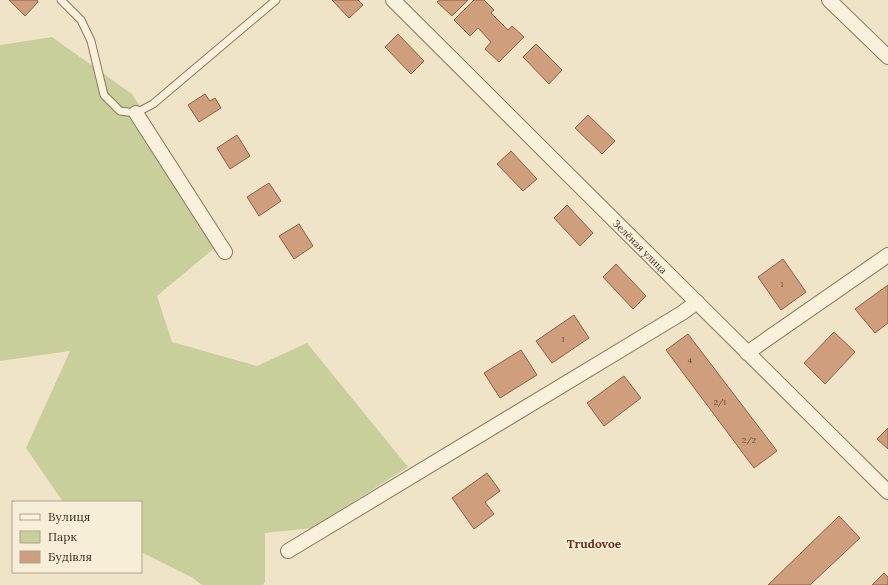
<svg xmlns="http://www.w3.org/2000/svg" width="888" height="585" viewBox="0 0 888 585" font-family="Lora,serif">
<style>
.green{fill:#c9cf9b}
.building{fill:#cf9f7d;stroke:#8d5f41}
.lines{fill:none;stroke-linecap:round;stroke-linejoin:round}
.lane-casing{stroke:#8d765c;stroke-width:9}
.street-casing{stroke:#8d765c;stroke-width:16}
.lane{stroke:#faf1dc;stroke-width:7}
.street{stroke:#faf1dc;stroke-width:14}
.labels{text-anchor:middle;stroke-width:3.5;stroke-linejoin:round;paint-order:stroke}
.number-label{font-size:8px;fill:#624a37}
.street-label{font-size:10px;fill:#3d2e20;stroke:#f7eed8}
.quarter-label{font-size:12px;font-weight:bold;fill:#6b2e1e;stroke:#f7eed8}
</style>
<rect width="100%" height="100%" fill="#f0e4c8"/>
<!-- green -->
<path class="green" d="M52,37L132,94L201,200L223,241L157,296L172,342L257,366L307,343L408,467L312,528L265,533V582L263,585H202L193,578L141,552V502H63L26,448L70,351L0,361V45Z"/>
<!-- building -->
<path class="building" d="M9,0H37L38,2L25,16Z
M332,0H358L363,5L349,18Z
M440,0H468L452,16L437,2Z
M474,0H484L494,10L491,13L508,30L512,26L524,37L499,62L485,49L491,42L478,28L470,36L454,20Z
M398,34L424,61L411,74L385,47Z
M536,44L562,70L549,84L523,57Z
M205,94L210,101L215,98L221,108L199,122L188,105Z
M588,115L615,141L602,154L575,128Z
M237,135L250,156L230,169L217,148Z
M511,151L537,179L523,191L497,164Z
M269,183L281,201L259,216L247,197Z
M567,205L593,233L580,246L554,218Z
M299,224L313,246L294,259L279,236Z
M783,259L806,292L781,310L758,277Z
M616,264L646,296L633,309L603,277Z
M888,285V323L875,333L855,309Z
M574,315L589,338L552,363L536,341Z
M834,332L855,352L825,384L804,363Z
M688,334L777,451L754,468L666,350Z
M521,350L537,375L500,398L484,373Z
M624,376L641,398L604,426L587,403Z
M888,428V449L877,439Z
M487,473L500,491L485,502L494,514L474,529L452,498Z
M839,516L860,538L810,585H768Z
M884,573L888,577V585H872Z"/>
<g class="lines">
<!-- lane casing -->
<g class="lane-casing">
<path id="lane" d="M61,0L81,20L91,41L104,95L120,111L136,113L153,104L276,0"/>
</g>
<!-- street casing -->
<g class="street-casing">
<g id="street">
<path id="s1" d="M393,0C558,164 722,329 888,492"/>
<path d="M829,0L888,57"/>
<path d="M136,113L225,252"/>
<path d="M747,353L888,255"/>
<path d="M288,551L682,313L697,302"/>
</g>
</g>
<!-- lane -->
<use href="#lane" class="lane"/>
<!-- street -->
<use href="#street" class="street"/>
</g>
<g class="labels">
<!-- number labels -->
<g class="number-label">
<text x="782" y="287">1</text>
<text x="563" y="342">1</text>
<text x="690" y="363">4</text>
<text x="720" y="405">2/1</text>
<text x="749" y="443">2/2</text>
</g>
<!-- street labels -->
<g class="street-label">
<text dy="4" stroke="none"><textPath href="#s1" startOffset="349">Зелёная улица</textPath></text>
</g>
<!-- quarter labels -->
<g class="quarter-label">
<text x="594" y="548">Trudovoe</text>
</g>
</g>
<!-- legend -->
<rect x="12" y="501" width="130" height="72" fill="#f7eed8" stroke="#ada18e"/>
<rect x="20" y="514" width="20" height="6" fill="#faf1dc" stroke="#ada18e"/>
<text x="48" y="521" font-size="12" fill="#3d2e20">Вулиця</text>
<rect x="20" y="531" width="20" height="12" fill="#c9cf9b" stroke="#ada18e"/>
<text x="48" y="541" font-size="12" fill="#3d2e20">Парк</text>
<rect x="20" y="551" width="20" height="12" fill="#cf9f7d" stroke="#ada18e"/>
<text x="48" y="561" font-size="12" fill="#3d2e20">Будівля</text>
</svg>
